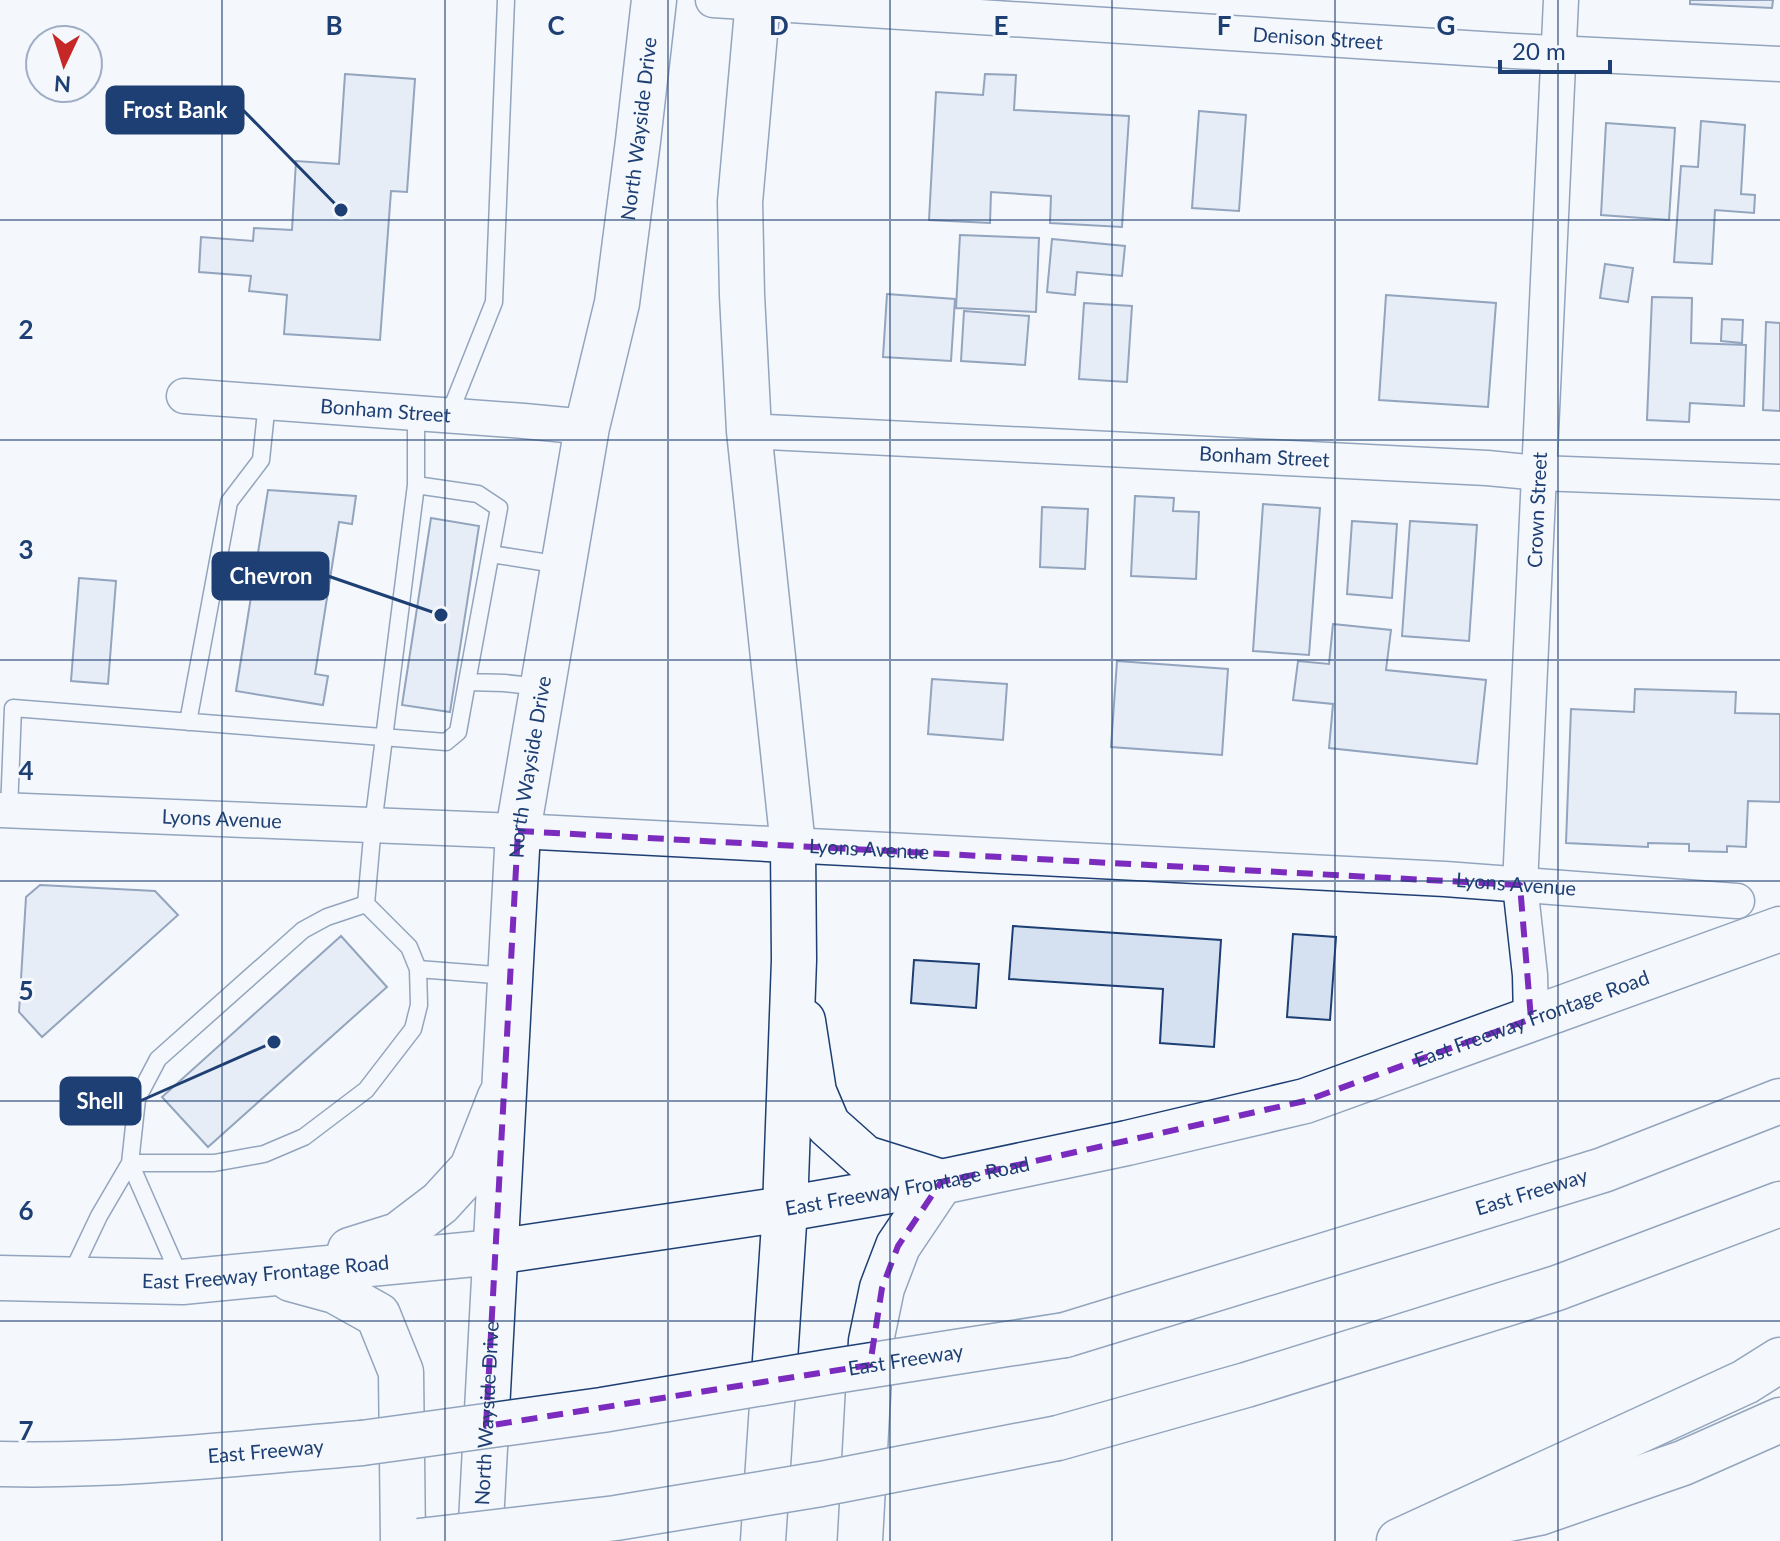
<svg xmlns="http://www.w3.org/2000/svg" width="1780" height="1541" viewBox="0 0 1780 1541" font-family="Lato,sans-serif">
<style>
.building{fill:#d5e0f0;stroke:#1d3f73;stroke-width:2}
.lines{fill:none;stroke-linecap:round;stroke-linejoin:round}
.service-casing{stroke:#1d3f73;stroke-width:19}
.minor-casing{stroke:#1d3f73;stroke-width:37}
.secondary-casing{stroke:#1d3f73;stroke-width:47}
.primary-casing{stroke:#1d3f73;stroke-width:47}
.motorway-casing{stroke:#1d3f73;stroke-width:47}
.service{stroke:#f4f7fb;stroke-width:16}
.minor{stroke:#f4f7fb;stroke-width:34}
.secondary{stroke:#f4f7fb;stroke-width:44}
.primary{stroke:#f4f7fb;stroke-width:44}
.motorway{stroke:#f4f7fb;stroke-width:44}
.motorway-bridge-casing{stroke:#1d3f73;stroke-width:47;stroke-linecap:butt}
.motorway-bridge{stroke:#f4f7fb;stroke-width:44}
.marked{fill:none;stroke:#7b2cbf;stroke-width:6;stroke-dasharray:16 10;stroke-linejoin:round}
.grid{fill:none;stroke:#1d3f73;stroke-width:2;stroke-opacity:0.55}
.labels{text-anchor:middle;stroke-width:6;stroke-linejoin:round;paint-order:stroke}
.street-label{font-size:20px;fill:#1d3f73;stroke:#f4f7fb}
.grid-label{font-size:26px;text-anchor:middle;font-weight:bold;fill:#1d3f73;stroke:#f4f7fb;stroke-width:6;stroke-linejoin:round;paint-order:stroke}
.leader{fill:none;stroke:#1d3f73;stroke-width:3}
.callout-dot{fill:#1d3f73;stroke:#f4f7fb;stroke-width:3}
.callout{fill:#1d3f73;stroke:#1d3f73;stroke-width:3}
.callout-label{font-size:22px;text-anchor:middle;font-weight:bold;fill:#fff}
</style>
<rect width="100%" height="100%" fill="#f4f7fb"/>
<!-- building -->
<path class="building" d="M1690,0H1773L1772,8L1690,4Z
M345,74L415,79L407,192L391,191L380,340L284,334L287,295L249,291L251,276L199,272L201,237L253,241L254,228L292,230L296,161L339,164Z
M985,74L1016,75L1014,110L1129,116L1122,227L1050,223L1051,196L991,192L990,223L929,220L936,92L983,95Z
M1199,111L1246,115L1239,211L1192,208Z
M1701,121L1745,125L1741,194L1755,195L1754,213L1715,210L1712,264L1674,262L1681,166L1698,167Z
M1606,123L1675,128L1669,220L1601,215Z
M960,235L1039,238L1036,312L956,308Z
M1052,239L1125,246L1122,276L1077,272L1075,295L1047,292Z
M1605,264L1633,268L1628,302L1600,298Z
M887,294L955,299L951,361L883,357Z
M1386,295L1496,303L1488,407L1379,400Z
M1652,297L1692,298L1691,343L1746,345L1744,406L1690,403L1689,422L1647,420Z
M1084,303L1132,306L1127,382L1079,379Z
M964,311L1029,316L1025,365L961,361Z
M1722,319L1743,320L1742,343L1721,341Z
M1766,322L1780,323V411L1763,410Z
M268,490L356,496L352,524L339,522L315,674L328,676L323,705L236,691Z
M1135,496L1174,498L1173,511L1199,512L1196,579L1131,576Z
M1263,504L1320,508L1309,655L1253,651Z
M1042,507L1088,509L1085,569L1040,567Z
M431,518L479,526L450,712L402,705Z
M1352,521L1397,524L1392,598L1347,594Z
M1410,521L1477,525L1469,641L1402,636Z
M79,578L116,581L108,684L71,681Z
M1333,624L1391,630L1386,670L1486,680L1477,764L1329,748L1333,704L1293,700L1298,661L1329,664Z
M1117,661L1228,669L1222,755L1111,747Z
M932,679L1007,684L1003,740L928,734Z
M1635,689L1736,692L1735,713L1780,714V802L1748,801L1746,847L1727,846V852L1689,851V844L1648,843V847L1566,843L1571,709L1634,712Z
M40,885L155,891L178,915L42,1037L19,1012L26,897Z
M1013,926L1221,940L1214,1047L1160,1043L1163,989L1009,979Z
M1293,934L1336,937L1330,1020L1287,1017Z
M341,936L387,987L208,1147L162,1097Z
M914,960L979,964L976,1008L911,1003Z"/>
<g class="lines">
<!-- service casing -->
<g class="service-casing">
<path id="service" d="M416,413V485L478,494L499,508L467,682
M449,415L494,302L506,0
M491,554L561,565
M188,722L229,502L261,460L267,402
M9,811L13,708L446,742L458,732L467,682L504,683L542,687
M418,969L508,976
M130,1163H214L264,1154L304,1137L366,1090L413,1029L419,1005L418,969L409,947L366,904
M130,1163L181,1279
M70,1277L99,1216L130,1163L137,1099L158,1059L303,930L327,917L366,904L373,825L416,485"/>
</g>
<!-- minor casing -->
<g class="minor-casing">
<g id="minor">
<path id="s1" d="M713,0L1513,51L1780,64"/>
<path id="s2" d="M184,396L524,421L587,427"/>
<path id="s3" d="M749,431L1487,468L1539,473L1780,482"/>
<path id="s4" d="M0,810L518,831L1445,879L1737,901"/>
<path id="s5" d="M1531,1019L1530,975L1520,885L1561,0"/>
</g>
</g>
<!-- secondary casing -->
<g class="secondary-casing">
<g id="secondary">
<path d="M803,1021L814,1092L828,1125L865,1158L935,1180"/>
<path d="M350,1250L398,1235L440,1203L472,1168L500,1097"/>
<path id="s6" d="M0,1278L182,1282L495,1252L785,1209L941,1182L1127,1143L1305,1101L1780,929"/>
<path d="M291,1279L335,1291L378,1315L401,1372L403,1541"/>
<path d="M1432,1534L1539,1513L1683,1463L1780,1420"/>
<path d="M860,1541L871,1341L882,1288L898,1246L941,1182"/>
</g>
</g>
<!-- primary casing -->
<g class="primary-casing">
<g id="primary">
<path d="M758,0L740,202L742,295L749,431L793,846L794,960L785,1209L763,1541"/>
<path id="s7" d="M480,1541L518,831L587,427L617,303L638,141L654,0"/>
</g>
</g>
<!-- motorway casing -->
<g class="motorway-casing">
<g id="motorway">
<path id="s8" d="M1065,1335L1603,1170L1780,1101"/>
<path d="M1058,1438L1246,1385L1557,1288L1780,1204"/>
<path id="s9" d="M0,1464C121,1467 242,1453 362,1443"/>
<path d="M1399,1541L1745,1382L1780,1360"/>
</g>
</g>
<!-- service -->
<use href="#service" class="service"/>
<!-- minor -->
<use href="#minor" class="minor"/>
<!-- secondary -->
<use href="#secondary" class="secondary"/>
<!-- primary -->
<use href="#primary" class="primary"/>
<!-- motorway -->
<use href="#motorway" class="motorway"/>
<!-- motorway-bridge casing -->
<g class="motorway-bridge-casing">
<g id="motorway-bridge">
<path id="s10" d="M362,1443L602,1410L828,1372L1065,1335"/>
<path d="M419,1541L616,1518L821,1484L1058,1438"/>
</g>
</g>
<!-- motorway-bridge -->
<use href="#motorway-bridge" class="motorway-bridge"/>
</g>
<!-- marked area -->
<path d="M0 0H1780V1541H0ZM518,831L1520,885L1531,1019L1305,1101L941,1182L898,1246L882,1288L870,1365L486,1426Z" fill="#f4f7fb" fill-opacity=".55" fill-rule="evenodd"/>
<path class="marked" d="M518,831L1520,885L1531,1019L1305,1101L941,1182L898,1246L882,1288L870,1365L486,1426Z"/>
<!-- grid -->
<path class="grid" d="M222,0V1541M445,0V1541M668,0V1541M890,0V1541M1112,0V1541M1335,0V1541M1558,0V1541M0,220H1780M0,440H1780M0,660H1780M0,881H1780M0,1101H1780M0,1321H1780"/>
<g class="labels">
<!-- street labels -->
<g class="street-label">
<text dy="7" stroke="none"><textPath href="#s1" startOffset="606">Denison Street</textPath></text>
<text dy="7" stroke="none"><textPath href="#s7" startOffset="1424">North Wayside Drive</textPath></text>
<text dy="7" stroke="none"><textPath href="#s2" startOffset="202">Bonham Street</textPath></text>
<text dy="7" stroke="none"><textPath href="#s3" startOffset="516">Bonham Street</textPath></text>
<text dy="7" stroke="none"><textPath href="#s5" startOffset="510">Crown Street</textPath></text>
<text dy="7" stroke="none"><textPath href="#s7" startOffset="776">North Wayside Drive</textPath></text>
<text dy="7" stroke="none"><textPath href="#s4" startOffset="222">Lyons Avenue</textPath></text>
<text dy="7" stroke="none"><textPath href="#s4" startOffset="870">Lyons Avenue</textPath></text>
<text dy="7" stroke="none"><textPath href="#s4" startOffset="1518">Lyons Avenue</textPath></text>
<text dy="7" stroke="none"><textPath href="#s6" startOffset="1562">East Freeway Frontage Road</textPath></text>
<text dy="7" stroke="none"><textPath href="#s6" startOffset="914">East Freeway Frontage Road</textPath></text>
<text dy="7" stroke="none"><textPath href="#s8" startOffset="488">East Freeway</textPath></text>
<text dy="7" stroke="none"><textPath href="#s6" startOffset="266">East Freeway Frontage Road</textPath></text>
<text dy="7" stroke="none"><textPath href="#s10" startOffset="550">East Freeway</textPath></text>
<text dy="7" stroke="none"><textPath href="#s7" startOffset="128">North Wayside Drive</textPath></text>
<text dy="7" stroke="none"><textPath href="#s9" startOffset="266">East Freeway</textPath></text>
</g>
</g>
<g class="grid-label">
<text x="334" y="35">B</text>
<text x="556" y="35">C</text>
<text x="779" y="35">D</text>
<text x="1001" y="35">E</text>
<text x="1224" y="35">F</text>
<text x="1446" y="35">G</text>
<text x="26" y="339">2</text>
<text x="26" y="559">3</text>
<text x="26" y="780">4</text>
<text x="26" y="1000">5</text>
<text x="26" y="1220">6</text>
<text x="26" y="1440">7</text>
</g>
<!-- callouts -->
<path class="leader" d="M341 210L243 110M441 615L328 576M274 1042L140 1101"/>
<g class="callout-dot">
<circle cx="341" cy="210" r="8"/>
<circle cx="441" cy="615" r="8"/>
<circle cx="274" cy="1042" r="8"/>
</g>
<g class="callout">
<rect x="107" y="87" width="136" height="46" rx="8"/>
<rect x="213" y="553" width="115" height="46" rx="8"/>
<rect x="61" y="1078" width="79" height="46" rx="8"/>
</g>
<g class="callout-label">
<text x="175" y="118">Frost Bank</text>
<text x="271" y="584">Chevron</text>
<text x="100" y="1109">Shell</text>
</g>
<!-- north arrow -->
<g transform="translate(64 64) rotate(184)"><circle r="38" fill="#f4f7fb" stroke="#9eadc5" stroke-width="2"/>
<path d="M0-6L14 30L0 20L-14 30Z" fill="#c62828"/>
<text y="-12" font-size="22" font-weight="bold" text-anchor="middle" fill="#1d3f73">N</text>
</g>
<!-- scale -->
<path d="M1500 60v12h110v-12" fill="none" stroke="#1d3f73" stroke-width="4"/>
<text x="1512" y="60" font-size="24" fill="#1d3f73" stroke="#f4f7fb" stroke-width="6" paint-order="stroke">20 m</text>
</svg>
